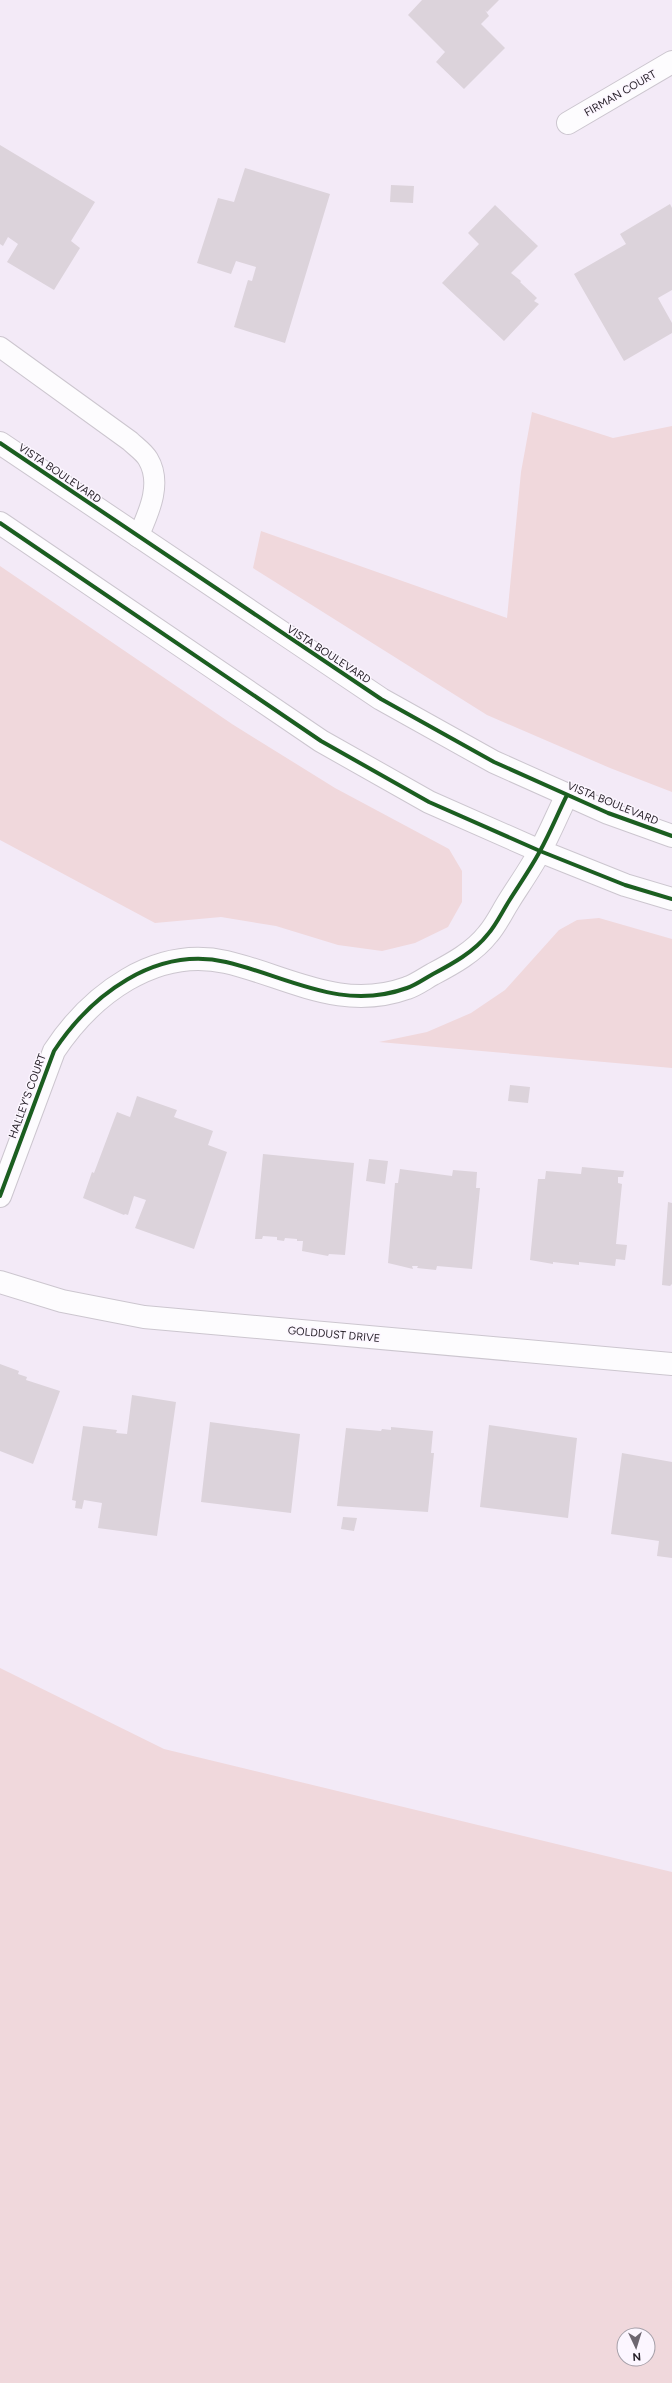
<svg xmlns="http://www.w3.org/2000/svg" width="672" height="2383" viewBox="0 0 672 2383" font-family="Figtree,sans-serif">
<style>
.green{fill:#f0d8dc;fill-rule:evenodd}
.building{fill:#dcd3db}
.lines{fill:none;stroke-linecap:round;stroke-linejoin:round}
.lane-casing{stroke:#ccc6cf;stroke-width:22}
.street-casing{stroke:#ccc6cf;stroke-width:24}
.secondary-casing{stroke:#ccc6cf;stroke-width:24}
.lane{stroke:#fdfcfe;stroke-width:20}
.street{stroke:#fdfcfe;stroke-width:22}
.secondary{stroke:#fdfcfe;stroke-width:22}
.cycleway-casing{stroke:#fcf6ff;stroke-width:6}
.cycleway{stroke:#1b5e20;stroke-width:4}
.labels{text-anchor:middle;stroke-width:3;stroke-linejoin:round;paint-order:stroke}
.street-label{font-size:11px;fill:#251f27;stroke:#fcf6ff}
</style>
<rect width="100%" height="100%" fill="#f3eaf7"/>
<!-- green -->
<path class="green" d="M532,412L613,438L672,426V792L610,768L487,715L253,568L261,531L507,618L521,472Z
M0,566L232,724L335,788L449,849L462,871V902L448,927L415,943L382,951L338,945L276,926L221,917L155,923L0,840Z
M599,918L672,939V1068L379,1042L427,1032L471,1013L505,990L559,930L577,920Z
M0,1668L164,1749L672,1872V2383H0ZM624,2335H648V2359H624Z"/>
<!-- building -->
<path class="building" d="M422,0H499L487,12L485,10L489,16L481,24L505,48L464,89L436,62L445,52L408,15Z
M0,145L95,202L71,241L80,248L54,290L7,262L18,244L8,237L3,246L0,244Z
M245,168L330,194L285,343L234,327L248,280L252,281L256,267L236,261L231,274L197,263L218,198L234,202Z
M391,185L414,186L413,203L390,202Z
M670,204L672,208V290L658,298L672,323V333L624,361L574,274L626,244L620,234Z
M495,205L538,246L511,273L521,281L518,285L520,282L537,298L534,301L539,304L504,341L442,283L479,244L468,233Z
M510,1085L530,1087L528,1103L508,1101Z
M137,1096L177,1110L174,1117L213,1131L208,1145L227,1152L194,1249L135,1228L146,1200L134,1196L128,1215L125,1214L124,1215L83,1198L92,1172L94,1173L117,1112L130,1117Z
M263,1154L354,1163L345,1255L329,1254L328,1256L302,1251L303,1241H297V1239L285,1238L284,1241L277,1240V1237L263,1236L262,1239H255Z
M369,1159L388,1161L385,1184L366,1181Z
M582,1167L624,1171L623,1177H618V1183L622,1184L616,1244L627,1245L625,1260L616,1259L615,1266L579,1262V1265L553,1262V1264L530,1260L538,1179H545L546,1171L581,1174Z
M400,1169L452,1176L453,1170L477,1172L476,1188H480L472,1269L437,1266L436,1270L417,1268L418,1266H412L413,1269L388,1263L395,1183H398Z
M668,1202L672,1203V1284L670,1286L662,1285Z
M0,1364L19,1371L18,1374L27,1377L26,1380L60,1391L33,1464L0,1451Z
M132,1395L176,1402L157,1536L98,1528L102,1503L84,1500L82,1509L75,1508L76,1501L72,1500L83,1426L117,1430L116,1433L127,1434Z
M210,1422L300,1434L291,1513L201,1502Z
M489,1425L577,1438L568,1518L480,1507Z
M391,1427L433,1431L431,1453H434L428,1512L337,1506L346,1428L381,1431L382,1429L391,1430Z
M622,1453L672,1462V1558L657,1556L659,1541L611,1534Z
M343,1517L357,1518L354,1531L341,1529Z"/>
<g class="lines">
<!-- lane casing -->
<g class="lane-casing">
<path id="lane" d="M0,347L130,441C135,446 144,452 148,459C163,484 148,514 138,537"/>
</g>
<!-- street casing -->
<g class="street-casing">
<path id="street" d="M568,123L672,62
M0,1196L54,1051C91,995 155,946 226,962C287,976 341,1012 407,988C416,985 424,979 433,974C452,964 474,952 488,934C496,925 502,912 509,901C519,885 531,868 540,851C550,833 558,813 567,795
M0,1282L62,1301L144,1317L672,1364"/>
</g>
<!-- secondary casing -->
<g class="secondary-casing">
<path id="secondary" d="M0,443L381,699L494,762L608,813L672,836
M0,523L321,741L429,802L540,851L625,885L672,899"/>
</g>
<!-- lane -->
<use href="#lane" class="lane"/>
<!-- street -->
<use href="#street" class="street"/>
<!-- secondary -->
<use href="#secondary" class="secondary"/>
<!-- cycleway casing -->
<g class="cycleway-casing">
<path id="cycleway" d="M0,443L381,699L494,762L608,813L672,836
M0,523L321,741L429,802L540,851L625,885L672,899
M0,1196L54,1051C91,995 155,946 226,962C287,976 341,1012 407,988C416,985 424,979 433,974C452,964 474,952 488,934C496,925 502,912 509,901C519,885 531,868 540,851C550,833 558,813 567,795"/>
</g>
<!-- cycleway -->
<use href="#cycleway" class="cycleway"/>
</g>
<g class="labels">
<!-- street labels -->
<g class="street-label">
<text transform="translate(620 93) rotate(-30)" y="4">FIRMAN COURT</text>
<text transform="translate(60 473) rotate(34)" y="4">VISTA BOULEVARD</text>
<text transform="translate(329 654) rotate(33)" y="4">VISTA BOULEVARD</text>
<text transform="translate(613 803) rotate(22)" y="4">VISTA BOULEVARD</text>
<text transform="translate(27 1096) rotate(-70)" y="4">HALLEY'S COURT</text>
<text transform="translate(334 1334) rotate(5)" y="4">GOLDDUST DRIVE</text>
</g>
</g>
<!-- north arrow -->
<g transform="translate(636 2347) rotate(176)"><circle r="19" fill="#fcf6ff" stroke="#a6a0a9"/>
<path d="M0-3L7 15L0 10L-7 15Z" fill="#6d6670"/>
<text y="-6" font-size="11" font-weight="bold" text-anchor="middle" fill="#251f27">N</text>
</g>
</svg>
